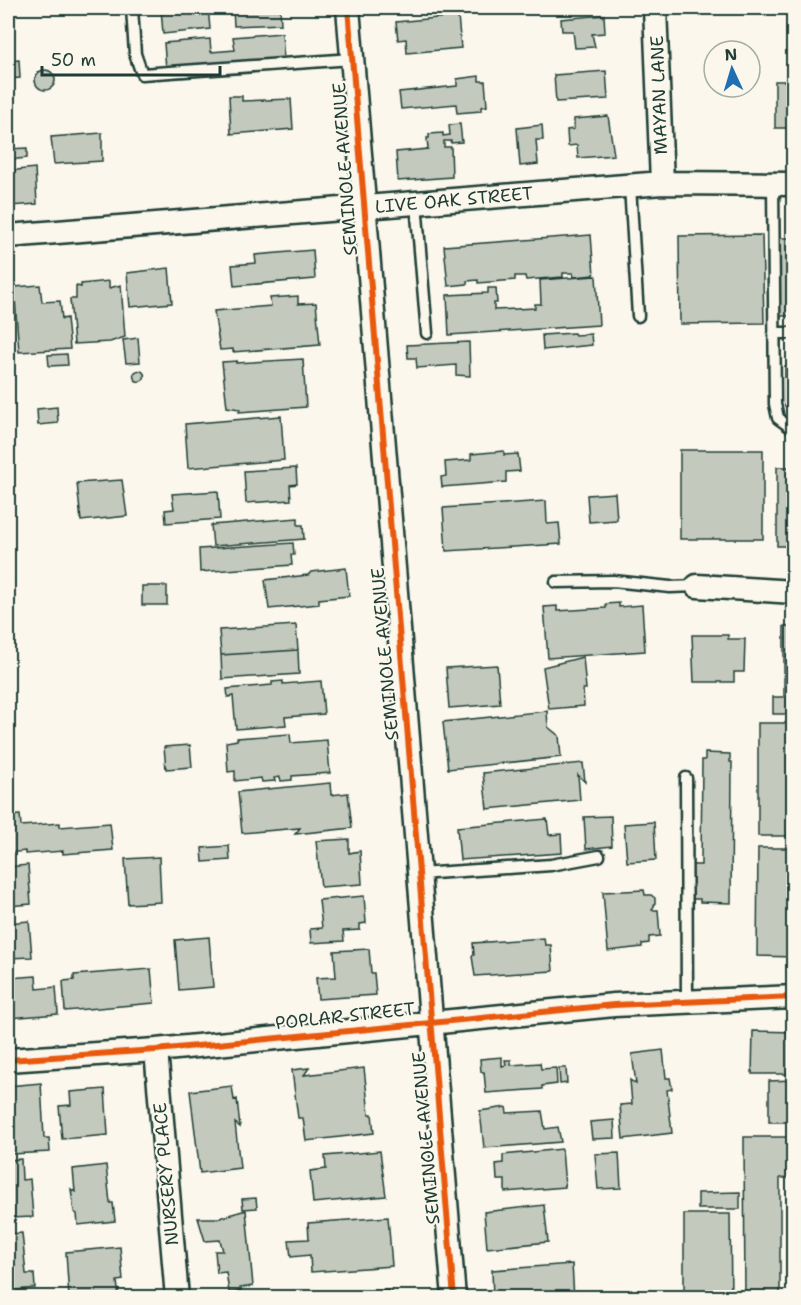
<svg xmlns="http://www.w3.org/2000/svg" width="801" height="1305" viewBox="0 0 801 1305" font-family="'Shantell Sans',sans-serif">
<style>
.building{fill:#c4c9be;stroke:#1f3d34;stroke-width:1.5}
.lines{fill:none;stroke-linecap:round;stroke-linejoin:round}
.service-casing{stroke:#1f3d34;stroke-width:15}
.minor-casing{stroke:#1f3d34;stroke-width:27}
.service{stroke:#fbf7ec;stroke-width:10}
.minor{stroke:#fbf7ec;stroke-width:22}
.cycleway-casing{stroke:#fbf7ec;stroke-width:10}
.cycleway{stroke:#e8590c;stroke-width:6}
.labels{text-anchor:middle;stroke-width:4.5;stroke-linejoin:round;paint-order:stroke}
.street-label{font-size:18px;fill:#1f3d34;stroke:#fbf7ec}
</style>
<rect width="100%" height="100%" fill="#fbf7ec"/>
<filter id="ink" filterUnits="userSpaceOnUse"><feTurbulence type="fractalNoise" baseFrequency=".0167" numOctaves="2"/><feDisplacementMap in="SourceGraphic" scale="12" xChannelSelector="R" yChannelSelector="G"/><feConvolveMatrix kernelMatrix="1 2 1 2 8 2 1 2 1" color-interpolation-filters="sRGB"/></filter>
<g filter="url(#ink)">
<!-- building -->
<path class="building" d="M161,8H208L210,29L163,34Z
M233,8H280L281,24L234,26Z
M726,8H794V10L726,9Z
M604,15L605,33L592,34L595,47L575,48L573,31H562L561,19Z
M458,16L461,48L407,53L406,39L398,40L396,22Z
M282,33L284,61L166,69L164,43L210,39L211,52L235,50L233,37Z
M19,60L20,78L8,79V61Z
M35 80a10 10 0 1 1 20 0a10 10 0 1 1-20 0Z
M606,71L608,99L556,102L554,75Z
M479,76V81H485L487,106L481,107V111L457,113L456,104L401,109L399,92L457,86V79Z
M775,81H794V128H775Z
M229,96H242V101L291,99L293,129L231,134Z
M608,116L614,155L578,158L577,145L568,146L567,130L574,129V119Z
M460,124L462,142L451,143V141H444V147H451L452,177L398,181L396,152L428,149L427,138H429V134L443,133V136L450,135L449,125Z
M542,125L543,140H536L538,164L520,166L517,128Z
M102,133V161L54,164L51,137Z
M27,148V158L8,160V149Z
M35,168L37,204L9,206L8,171Z
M591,235L594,275L574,277L573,273H563V277L526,280L525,276H515V280L478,283V280L467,281V284L448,286L444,246Z
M762,235L764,323L680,324L679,236Z
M778,238H794V316H778Z
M313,250L315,279L234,286L232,265L256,263L255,255Z
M169,268L172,303L130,307L127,273Z
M596,276L599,325L449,335L447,295L488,293V288H496L497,303H494V310L535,308V304H541L540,280Z
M109,281V288L121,285L125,337L110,342L74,344L70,299H76V286L81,287V284Z
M40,285L42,302L60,301L62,319L67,318L70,349L19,352L14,287Z
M298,296V304L316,303L320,345L233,352V349L220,350L214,311L271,306L270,298Z
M574,333L575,335L591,334L592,345L543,350L542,335Z
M138,338L140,362L126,363L123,340Z
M469,342L470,376L456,375V365L417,368L416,358H408L407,345Z
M67,354L68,365L49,366L48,355Z
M303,359L306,407L239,412L240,409L227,407L222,362L237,361L236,363Z
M785,366L794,367V406H785Z
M133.5 376a5.5 5.5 0 1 1 11 0a5.5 5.5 0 1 1-11 0Z
M57,407L58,423L38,425L37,409Z
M281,416L284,460L188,468L185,424Z
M680,450H763V539H680Z
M504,451V455L518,454L520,471L506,472V482L442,487L441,477L446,476L445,462L471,460V454Z
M777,467H794V546H777Z
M296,468L297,484L290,485L291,500L246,503L244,471Z
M122,480L127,516L81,521L77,483Z
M218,491L220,519L166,523L165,510L174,509L172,494Z
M615,493L617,520L589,522L587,495Z
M546,501L547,524L559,523L561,544L446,551L443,508Z
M298,518V525H303L304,539L213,546L211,525Z
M293,543L294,555H291L292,565L200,572L199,549Z
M8,553H11L13,586L8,587Z
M346,568L349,596L319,599V604L269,609L265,580L308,575L311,572Z
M142,586H167V605H142Z
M619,603V607L642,605L645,651L548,658L544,607L557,606V611L606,608V604Z
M296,625L298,650L221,655L219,630Z
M784,626H794V714H773V697H784Z
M692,635H728V639H745L744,672H734V682H694Z
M298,650L299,674L222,679L221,655Z
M583,657L586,689H583L584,706L549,709L543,667Z
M497,665L500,704L449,708L446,668Z
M283,681V684L321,681L324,714L285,717L286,725L236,729L233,696L228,697L227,689L272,685V682Z
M547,711L548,727L559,736L561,757L448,769L443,722Z
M758,723H794V836H758Z
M290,734L291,743L327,740L330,773L292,776V780L281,781L280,777L274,778L275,781L262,782L261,778L235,781V771L228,772L226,742L237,740V738Z
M190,745L192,767L166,769L164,747Z
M705,753L730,754V762H732L731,903L700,902V899H691V865H701L702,760H705Z
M583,763L585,782L578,775L580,800L487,809L483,773Z
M330,783L331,795L348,793L352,828L295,834L300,828L242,833L238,792Z
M20,815L21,826L60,823V827L110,823L113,850L63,854V851L25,854V851L8,853V816Z
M611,816L612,846L586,849L584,817Z
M547,819L549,835L561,834L562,853L460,860L457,827Z
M654,822L656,860L627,862L624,824Z
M349,839V853L360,851L362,884L321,887L316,841Z
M229,846L230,860L203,862L202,848Z
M758,848H794V957L757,956Z
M159,857L161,902L128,904L125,859Z
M28,865L31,904L8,906V867Z
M644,890L645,895H651L655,898V904L652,910H658L660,936L649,937V943L642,944V947L608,951L603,892Z
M364,896L366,923L360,924V930L343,931L344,941L311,943L310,929L322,928L319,900Z
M29,921L32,957L8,958V923Z
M209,937L213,987L179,990L175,940Z
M544,938L545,945H551L553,971L475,976L472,956L474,955L473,943Z
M369,949L371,973H374L376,995L318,999L316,978L336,977L334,951Z
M151,969L154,1003L65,1011L63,981L74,980V975Z
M36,976L37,989L56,987L58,1014L8,1018V978Z
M753,1031L794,1032V1074H752Z
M663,1050L666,1078H670L672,1089L667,1090L672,1133L623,1139L620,1105L632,1104L630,1080L636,1084L632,1054Z
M502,1057V1066L506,1065L505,1060H511V1065L540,1063L541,1069L556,1068L557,1084L542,1086V1089L486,1093L484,1072H481L480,1059Z
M309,1068L304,1075L364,1068L369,1114H372L374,1133L306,1141L303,1118H298L292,1070Z
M559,1068H566L567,1083L560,1084Z
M794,1080V1122H769V1081Z
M41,1083L44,1138H49L50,1152L11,1154V1157H8V1086Z
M232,1086L234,1100L237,1099L240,1127L235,1123L240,1168L200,1173L190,1091Z
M105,1089L108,1135L62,1139L59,1106L71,1105L70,1092Z
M506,1107L507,1113L542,1111L545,1129L558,1127L561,1142L484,1148L480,1111Z
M614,1120L615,1138L592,1139L590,1122Z
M744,1137H794V1178H780V1298H745Z
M562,1149L565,1187L505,1192V1180H497L496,1164L503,1163V1155Z
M380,1151L386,1196L313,1203L310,1171L326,1169L325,1156Z
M619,1153L621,1188L598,1189L595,1154Z
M21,1159L22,1180L30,1179L33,1217L8,1218V1160Z
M106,1165L110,1203H113L115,1221L78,1225L77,1214L74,1212L71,1189L75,1192L73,1169Z
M740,1192V1209H698V1193Z
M256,1198L257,1208L243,1209L242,1199Z
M544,1205L548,1242L487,1248L484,1212Z
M246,1210L253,1286L240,1288L241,1291L229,1292L226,1272L217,1273L215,1251H223L220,1240L205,1241L198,1218H219Z
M684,1214H730L731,1298H684Z
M388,1217L392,1266L311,1272L310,1255L291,1257L289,1240L309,1239L308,1223Z
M22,1233L26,1274H34L35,1288L8,1291V1234Z
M120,1247L123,1280L117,1281L119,1298H69L66,1252Z
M572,1264L574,1298H493L492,1270Z
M392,1290V1298H335V1294Z"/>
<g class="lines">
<!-- service casing -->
<g class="service-casing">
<path id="service" d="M132,8L135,54L142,74L352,59
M773,184L775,404L778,418L789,426H794
M630,186L638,316
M416,203L427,333
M774,333H794
M556,582L613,581L670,587L697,586
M686,778L687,1001
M419,874L551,865L599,856"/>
</g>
<!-- minor casing -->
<g class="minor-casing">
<path id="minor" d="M348,8L454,1298
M655,8L662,183
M8,236L662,183L794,184
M697,586L794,592
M156,1050L177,1298
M8,1060L156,1050L614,1005L794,997"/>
</g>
<!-- service -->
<use href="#service" class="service"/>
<!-- minor -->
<use href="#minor" class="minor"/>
<!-- cycleway casing -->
<g class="cycleway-casing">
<path id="cycleway" d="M348,8L454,1298
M8,1060L156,1050L614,1005L794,997"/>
</g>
<!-- cycleway -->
<use href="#cycleway" class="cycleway"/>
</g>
</g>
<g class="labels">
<!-- street labels -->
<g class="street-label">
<text transform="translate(659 95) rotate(-92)" y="6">MAYAN LANE</text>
<text transform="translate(345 169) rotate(-94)" y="6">SEMINOLE AVENUE</text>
<text transform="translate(454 200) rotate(-5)" y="6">LIVE OAK STREET</text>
<text transform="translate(385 654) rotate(-95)" y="6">SEMINOLE AVENUE</text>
<text transform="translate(345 1016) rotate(-6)" y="6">POPLAR STREET</text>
<text transform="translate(426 1138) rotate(-95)" y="6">SEMINOLE AVENUE</text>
<text transform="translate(166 1174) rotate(-95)" y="6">NURSERY PLACE</text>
</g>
</g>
<!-- margin -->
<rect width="801" height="1305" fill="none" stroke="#fbf7ec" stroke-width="30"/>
<rect x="15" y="15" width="771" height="1275" fill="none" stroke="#1f3d34" stroke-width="2" filter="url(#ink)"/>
<!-- north arrow -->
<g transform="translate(732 69) rotate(356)"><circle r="28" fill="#fbf7ec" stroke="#a3ada2" stroke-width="1.5"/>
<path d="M0-4.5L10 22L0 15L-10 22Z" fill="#1f6fb2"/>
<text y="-9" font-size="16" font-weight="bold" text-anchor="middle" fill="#1f3d34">N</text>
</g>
<!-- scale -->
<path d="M42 66v9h178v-9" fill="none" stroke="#1f3d34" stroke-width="3"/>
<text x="51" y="66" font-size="18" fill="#1f3d34" stroke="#fbf7ec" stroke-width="4.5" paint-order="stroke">50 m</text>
</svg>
